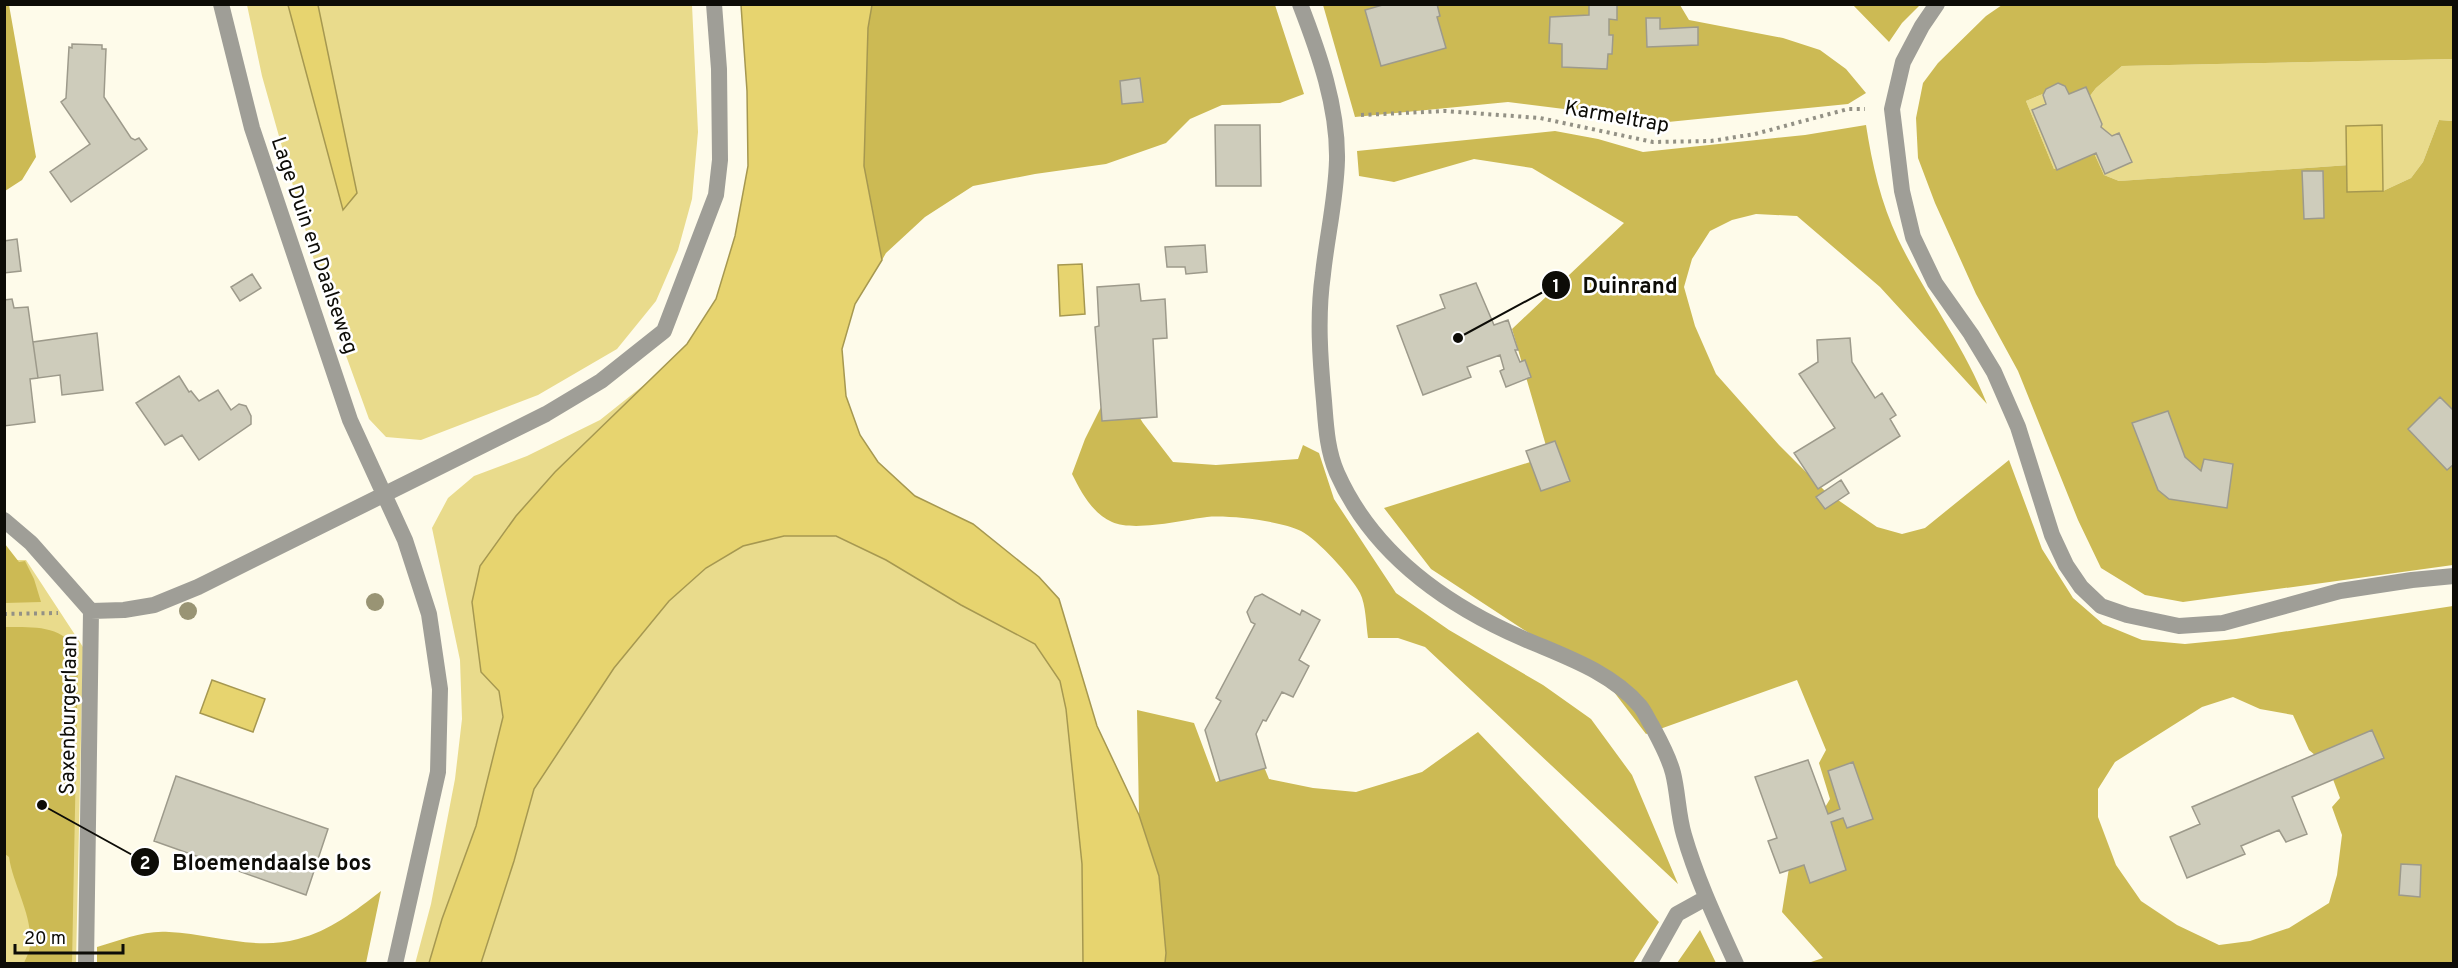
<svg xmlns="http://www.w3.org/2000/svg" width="2458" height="968" viewBox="0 0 2458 968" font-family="Overpass,sans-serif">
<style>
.green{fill:#e9db8c}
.forest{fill:#ccba54;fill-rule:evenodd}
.water{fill:#e7d46f;stroke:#a69850;stroke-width:1.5}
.building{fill:#ceccbb;stroke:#9d9a8b;stroke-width:1.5}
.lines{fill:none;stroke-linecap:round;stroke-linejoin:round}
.path{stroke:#939185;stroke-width:4;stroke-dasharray:3 4.5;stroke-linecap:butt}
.minor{stroke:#9f9e97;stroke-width:16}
.tree{fill:#999474}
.labels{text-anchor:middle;stroke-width:5;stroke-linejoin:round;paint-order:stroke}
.street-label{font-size:21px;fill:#0d0c07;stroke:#fff}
.leader{fill:none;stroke:#0d0c07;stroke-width:2}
.callout-dot{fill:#0d0c07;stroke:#fff;stroke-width:2}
.mark-label{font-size:18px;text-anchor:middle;font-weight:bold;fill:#fff}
.callout-label{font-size:22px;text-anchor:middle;font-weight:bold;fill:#0d0c07;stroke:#fff;stroke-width:5;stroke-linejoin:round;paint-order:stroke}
</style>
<rect width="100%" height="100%" fill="#fefbea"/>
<!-- green -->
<path class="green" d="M247,5H288L343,210L357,193L318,5H692L698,132L692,199L678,250L656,301L617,349L538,395L421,440L386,437L369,419L323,292L262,76Z
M2453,59V121L2439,120L2423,162L2411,178L2383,191L2349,165L2119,181L2104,175L2094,153L2054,169L2026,101L2064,85L2077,113L2096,88L2122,66Z
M649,381L555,472L516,516L480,566L478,646L481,672L499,691L503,717L476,826L442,919L429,963L415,964L431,904L455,779L462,719L460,660L432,528L448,498L474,476L527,456L600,420Z
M784,536H835L886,560L961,605L1035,644L1060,681L1066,709L1082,864L1083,963L481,964L514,861L534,789L614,668L669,601L706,568L743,546Z
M4,560H26L83,647L76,963H5Z"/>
<!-- forest -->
<path class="forest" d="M4,5H9L36,157L22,180L5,191Z
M872,5H1275L1304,94L1280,103L1222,105L1190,119L1166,143L1106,164L1035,174L973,186L925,217L886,253L882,260L864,166L868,28Z
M1323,5H1680L1689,20L1783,38L1820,50L1846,69L1866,93L1848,104L1668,122L1508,102L1355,117Z
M1853,5H1920L1902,23L1889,42Z
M2002,5H2453V59L2122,66L2096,88L2076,114L2064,85L2026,101L2054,169L2094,153L2104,175L2119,181L2349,165L2383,191L2411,178L2423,162L2439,120L2453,121V565L2183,602L2145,595L2101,568L2078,520L2018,371L1976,294L1935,203L1918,158L1916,118L1923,83L1938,63L1986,16Z
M1866,125C1872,164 1881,203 1898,239C1925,295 1964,345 1987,404L1880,287L1797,216L1756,214L1732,220L1710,231L1692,259L1684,287L1695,326L1716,374L1779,445L1825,491L1877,527L1902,534L1925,528L2009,460L2042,549L2073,598L2103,624L2142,640L2185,644L2236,639L2453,606L2454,944L2452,945L2453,963H1808L1823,958L1782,912L1789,868L1830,799L1819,763L1826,750L1797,680L1646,734L1614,692L1564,656L1431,569L1384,508L1549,456L1512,329L1624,223L1532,168L1474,159L1394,182L1359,176L1357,151L1555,131L1598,139L1643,152L1805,135ZM2233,697L2260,709L2293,715L2309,750L2328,766L2340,798L2332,807L2342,835L2337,875L2329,903L2289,928L2250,941L2219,945L2177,925L2141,901L2116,865L2098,817V789L2115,762L2202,707Z
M1130,402L1143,423L1173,462L1216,465L1298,459L1303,445L1319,453L1334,499L1396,593L1449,630L1543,685L1591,719L1632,775L1678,884L1425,647L1398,638H1368C1366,625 1366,605 1360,593C1351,576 1318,540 1301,531C1281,521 1229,515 1207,517C1183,520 1134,532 1112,522C1092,513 1081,492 1072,474L1085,439L1101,407Z
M5,544L19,562L25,561L34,579L41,602L5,603Z
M4,627C33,627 68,624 78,657L72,963H24C26,958 30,951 30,945C33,916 13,885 9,857L5,854Z
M1137,710L1194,723L1216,782L1262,762L1269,779L1313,788L1356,792L1422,772L1478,732L1659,922L1633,963H1165L1166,953L1159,876L1139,815Z
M381,891L366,963H97V947C121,940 144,930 169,932C212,934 255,951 298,939C330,931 355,911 381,891Z
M1700,930L1716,963H1677Z"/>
<!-- water -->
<path class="water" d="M288,5H318L357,193L343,210Z
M741,5H872L868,28L864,166L882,260L855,304L842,349L846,396L860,435L878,462L915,496L973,524L1039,577L1059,599L1097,726L1139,815L1159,876L1166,953L1165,963H1083L1082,864L1066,709L1060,681L1035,644L961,605L886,560L836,536H784L743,546L706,568L669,601L614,668L534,789L514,861L481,963H429L442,919L476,826L503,717L499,691L481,672L472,602L480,566L516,516L555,472L687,344L716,299L735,236L748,166L747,91Z
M2382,125L2383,191L2347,192L2346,126Z
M1082,264L1085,314L1060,316L1058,265Z
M212,680L265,699L253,732L200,713Z"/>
<!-- building -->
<path class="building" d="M1386,4H1437L1440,16L1437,17L1446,48L1381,66L1365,10Z
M1589,4H1617V20L1609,19V35H1613L1612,54H1608L1607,69L1562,67V44L1549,43L1550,17L1589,15Z
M1646,18H1660V29L1698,27V45L1647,47Z
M72,44L102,45V49H106L104,97L131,138L135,140L139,138L147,149L71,202L50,172L90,144L61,102L66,98L69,47L72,48Z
M1140,78L1143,102L1122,104L1120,81Z
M2058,83L2065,86L2069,94L2086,87L2102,124L2101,127L2112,136L2119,133L2132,162L2105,174L2096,153L2057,170L2032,110L2046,104L2043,95L2046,89Z
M1215,125H1260L1261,186H1216Z
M2302,171H2323L2324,218L2304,219Z
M17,239L21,271L4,273V241Z
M1205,245L1207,272L1186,274L1185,267H1167L1165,247Z
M252,274L261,288L240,301L231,287Z
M1476,283L1494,325L1508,320L1518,350H1515L1520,362L1525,360L1531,377L1506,387L1500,371L1504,369L1500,355L1467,367L1471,377L1423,395L1397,326L1445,308L1440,295Z
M1139,284L1141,301L1165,299L1167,338L1153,339L1157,417L1102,421L1095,327L1099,326L1097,287Z
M12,299L14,308L28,307L38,378L30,379L35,422L4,426V300Z
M97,333L103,390L62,395L60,375L38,378L33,342Z
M1850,338L1852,362L1875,398L1882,393L1896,415L1890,419L1900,436L1818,489L1794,453L1835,428L1799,374L1818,362L1817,340Z
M179,376L189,392L191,391L199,401L218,390L231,410L239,404L246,406L251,416V424L199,460L182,435L165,445L136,403Z
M2440,397L2454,411V464L2447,470L2408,429Z
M2168,411L2185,457L2201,471L2204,459L2233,464L2227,508L2169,499L2158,490L2132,423Z
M1555,441L1570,481L1541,491L1526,451Z
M1841,480L1849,493L1825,509L1816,497Z
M1262,594L1300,615L1302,610L1320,620L1299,660L1309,666L1293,697L1282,692L1266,721L1263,720L1256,734L1266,768L1220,781L1205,730L1221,701L1216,698L1255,624L1251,622L1247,612L1255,597Z
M2372,730L2384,758L2292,797L2307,834L2286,842L2279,830L2241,846L2245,854L2187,878L2170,837L2200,824L2192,807Z
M1808,760L1828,814L1840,809L1828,771L1853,762L1873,819L1847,828L1843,818L1831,822L1846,870L1810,883L1804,865L1780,873L1768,841L1777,838L1755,777Z
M176,776L328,829L306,895L154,841Z
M2401,864L2421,865L2420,897L2399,895Z"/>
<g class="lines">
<!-- path -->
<path class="path" d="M1361,115L1445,111L1540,118L1653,142L1711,141L1755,134L1848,109H1865
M4,614L58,613"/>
<!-- minor -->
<path class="minor" d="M221,4L252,128L350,420L405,540L429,614L440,689L438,772L395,964
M1300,4C1319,53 1338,107 1337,160C1336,199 1327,236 1323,274C1317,316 1320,359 1324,401C1326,426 1327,450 1337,473C1373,554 1444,604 1522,638C1563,656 1610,671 1640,706C1645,712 1648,720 1652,726C1660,741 1669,757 1673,773C1678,793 1678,815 1684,835C1697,880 1717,922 1736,964
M1937,4L1922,26L1903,62L1892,109L1902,191L1913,237L1935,283L1971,334L1994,372L2018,427L2052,535L2066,565L2081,587L2101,606L2127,615L2179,626L2223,623L2340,591L2412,580L2454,576
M4,520L31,543L91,611
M91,611L124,610L154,605L198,587L546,414L601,381L664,331L716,195L720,160L719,69L714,4
M86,964L91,611
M1649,964L1677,914L1706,898"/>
</g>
<!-- trees -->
<g class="tree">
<circle cx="375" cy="602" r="9"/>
<circle cx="188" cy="611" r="9"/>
</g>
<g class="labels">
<!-- street labels -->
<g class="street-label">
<text transform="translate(1617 116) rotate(10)" y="7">Karmeltrap</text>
<text transform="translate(315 245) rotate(71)" y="7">Lage Duin en Daalseweg</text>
<text transform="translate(68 715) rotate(-89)" y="7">Saxenburgerlaan</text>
</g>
</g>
<!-- callouts -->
<path class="leader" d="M1458 338L1556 285M42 805L145 862"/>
<g class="callout-dot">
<circle cx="1458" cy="338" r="6"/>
<circle cx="42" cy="805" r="6"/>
<circle cx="1556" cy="285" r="15"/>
<circle cx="145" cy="862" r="15"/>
</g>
<g class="mark-label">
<text x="1556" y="292">1</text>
<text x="145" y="869">2</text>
</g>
<g class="callout-label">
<text x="1630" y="293">Duinrand</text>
<text x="272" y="870">Bloemendaalse bos</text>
</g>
<!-- border -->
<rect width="2458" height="968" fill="none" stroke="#0d0c07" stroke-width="12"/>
<!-- scale -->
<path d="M15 944v9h108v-9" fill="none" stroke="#0d0c07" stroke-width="3"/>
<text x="24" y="944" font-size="18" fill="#0d0c07" stroke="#ffffff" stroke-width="4.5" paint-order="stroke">20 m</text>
</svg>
